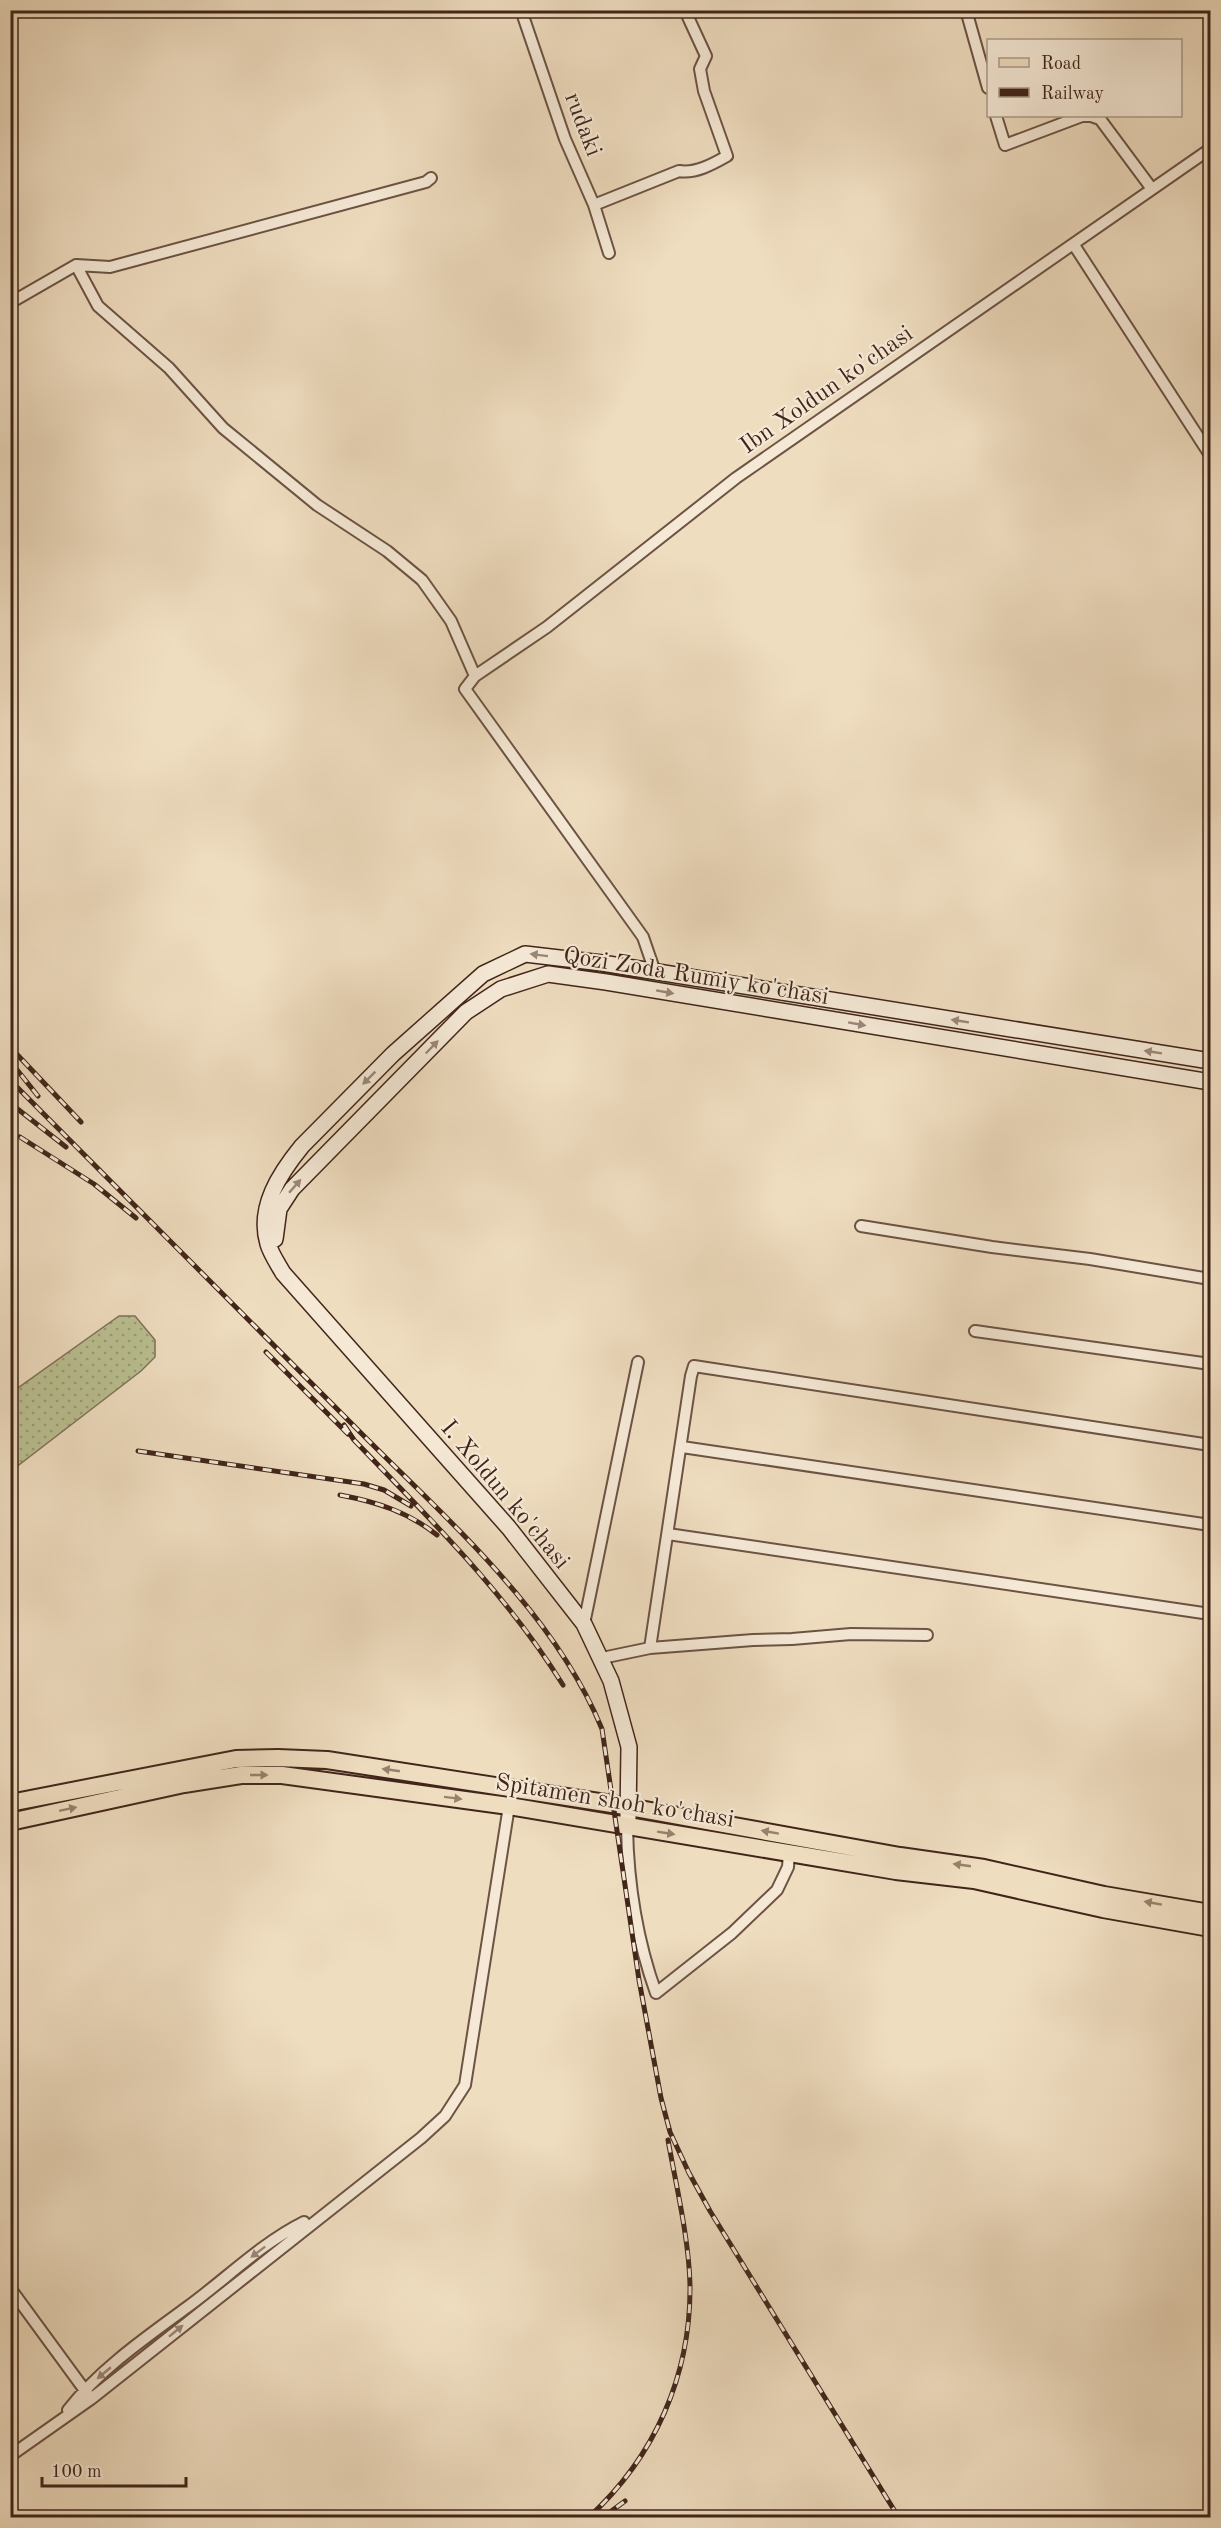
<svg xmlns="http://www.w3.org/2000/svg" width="1221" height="2528" viewBox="0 0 1221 2528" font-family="'Old Standard TT',serif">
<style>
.grass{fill:url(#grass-dots);stroke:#7e7256;stroke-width:1.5}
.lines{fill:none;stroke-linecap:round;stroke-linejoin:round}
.street-casing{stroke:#6c5344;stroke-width:14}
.secondary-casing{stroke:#41251a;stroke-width:18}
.primary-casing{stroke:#41251a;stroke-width:20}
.street{stroke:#f5e9d6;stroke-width:10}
.secondary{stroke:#f5e9d6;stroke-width:15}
.primary{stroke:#efddc0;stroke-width:16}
.rail-casing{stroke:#41251a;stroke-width:5}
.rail{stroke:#f5e9d6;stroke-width:3;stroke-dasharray:9;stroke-linecap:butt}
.oneway{fill:#9b8778}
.oneway2{fill:#98816d}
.labels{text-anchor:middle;stroke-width:4.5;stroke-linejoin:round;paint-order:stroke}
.street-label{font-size:24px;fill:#41251a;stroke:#f5e9d6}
</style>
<defs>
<pattern id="grass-dots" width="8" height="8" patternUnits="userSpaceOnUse" patternTransform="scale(1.5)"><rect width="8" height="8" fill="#bac092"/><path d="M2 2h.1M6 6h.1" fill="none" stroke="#999c76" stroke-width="1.8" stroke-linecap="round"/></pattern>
</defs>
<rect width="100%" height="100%" fill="#efddc0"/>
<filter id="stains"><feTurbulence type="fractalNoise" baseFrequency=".00333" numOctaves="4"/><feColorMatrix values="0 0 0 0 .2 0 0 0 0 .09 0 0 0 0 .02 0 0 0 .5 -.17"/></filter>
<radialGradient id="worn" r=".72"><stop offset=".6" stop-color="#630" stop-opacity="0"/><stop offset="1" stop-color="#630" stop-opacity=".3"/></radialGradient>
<!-- grass -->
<path class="grass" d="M119,1316H135L155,1340V1357L141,1371L11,1471V1393Z"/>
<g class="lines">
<!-- street casing -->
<g class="street-casing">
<path id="street" d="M521,10L565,139L594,205L609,253
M966,10L988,88
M996,116L1005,145L1082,116H1091L1100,119L1152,189
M594,205L679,171C695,174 713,164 727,156L704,91L700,69L706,56L688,17L695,10
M1074,245L1210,455
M76,265L98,306L169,368L223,428L317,505L387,551L422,580L451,621L475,676
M10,303L76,265L110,267L426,182L431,178
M655,972L643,937L465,689L475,676L547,627L736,478L1210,149
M861,1226L992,1247L1090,1259L1210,1279
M975,1331L1210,1364
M682,1447L1210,1525
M668,1534L1210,1614
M584,1624L638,1362
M650,1648L691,1376L694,1366L1210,1445
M602,1658L650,1648L753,1640L792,1639L851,1634L927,1635
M627,1827C628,1883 637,1940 656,1993L732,1933L777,1890L788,1867L789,1852
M10,2288L89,2396
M68,2410C99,2370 145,2338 186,2308C225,2280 260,2244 304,2222
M10,2456L91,2399L421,2138L445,2116L465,2085L509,1806"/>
</g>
<!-- secondary casing -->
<g class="secondary-casing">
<path id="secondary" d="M275,1239L279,1209L292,1189L466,1012L501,989L548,974L606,982L1210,1082
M628,1818L629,1747L611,1681L584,1624L509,1528L283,1273C278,1264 271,1254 268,1244C257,1207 280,1173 302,1146L393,1054L483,974L525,954L602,963L1210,1061"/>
</g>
<!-- primary casing -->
<g class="primary-casing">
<path id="primary" d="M10,1803L236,1759L278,1758L327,1760L612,1804L900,1856L984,1868L1104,1895L1210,1913
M10,1822L184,1784L241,1775H282L509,1806L896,1871L974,1880L1103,1909L1210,1928"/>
</g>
<!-- street -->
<use href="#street" class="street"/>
<!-- secondary -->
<use href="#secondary" class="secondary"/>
<!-- primary -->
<use href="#primary" class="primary"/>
<!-- rail casing -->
<g class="rail-casing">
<path id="rail" d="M10,13L17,10
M10,1047L81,1122
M10,1061L38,1096
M10,1080C125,1196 240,1311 355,1427C444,1517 553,1610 602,1729L639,1980L661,2098L670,2132L689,2173L710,2211L899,2518
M10,1103L66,1147
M20,1137L94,1184L136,1218
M266,1352L348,1434
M344,1425L354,1440C429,1518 506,1593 563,1685
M138,1451L364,1484L384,1490L411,1506
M340,1495C377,1502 408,1512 437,1535
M588,2518C655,2457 691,2375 690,2285C689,2239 676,2185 668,2140
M602,2518L625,2501"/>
</g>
<!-- rail -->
<use href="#rail" class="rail"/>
</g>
<!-- one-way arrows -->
<defs><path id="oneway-solid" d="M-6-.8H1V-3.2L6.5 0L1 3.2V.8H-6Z" transform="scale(1.5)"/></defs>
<g class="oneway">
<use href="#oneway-solid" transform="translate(539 955) rotate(-173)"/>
<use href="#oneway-solid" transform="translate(665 992) rotate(10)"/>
<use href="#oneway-solid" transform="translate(960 1021) rotate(-171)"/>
<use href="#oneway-solid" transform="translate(857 1024) rotate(10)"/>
<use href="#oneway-solid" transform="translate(432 1047) rotate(-46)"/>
<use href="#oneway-solid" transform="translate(1153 1052) rotate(-171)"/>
<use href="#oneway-solid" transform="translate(369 1078) rotate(135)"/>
<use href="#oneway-solid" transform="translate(295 1186) rotate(-49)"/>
<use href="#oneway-solid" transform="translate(258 2252) rotate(143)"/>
<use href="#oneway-solid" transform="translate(176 2331) rotate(-39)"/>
<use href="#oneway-solid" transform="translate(104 2373) rotate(140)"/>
</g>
<g class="oneway2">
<use href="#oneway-solid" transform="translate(391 1770) rotate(-172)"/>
<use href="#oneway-solid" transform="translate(259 1775)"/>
<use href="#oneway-solid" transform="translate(453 1798) rotate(7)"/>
<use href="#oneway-solid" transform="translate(68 1809) rotate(-12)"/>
<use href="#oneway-solid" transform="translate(770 1832) rotate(-170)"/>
<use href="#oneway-solid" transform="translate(666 1833) rotate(9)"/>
<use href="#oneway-solid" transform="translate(962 1865) rotate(-172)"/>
<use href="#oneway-solid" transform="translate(1153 1903) rotate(-170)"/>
</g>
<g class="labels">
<!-- street labels -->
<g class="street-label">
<text transform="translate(584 124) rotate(69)" y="8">rudaki</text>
<text transform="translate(826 389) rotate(-35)" y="8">Ibn Xoldun ko'chasi</text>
<text transform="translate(696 975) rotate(9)" y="8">Qozi Zoda Rumiy ko'chasi</text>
<text transform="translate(506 1494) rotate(50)" y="8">I. Xoldun ko'chasi</text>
<text transform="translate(615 1800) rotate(9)" y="8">Spitamen shoh ko'chasi</text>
</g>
</g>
<!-- margin -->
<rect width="1221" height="2528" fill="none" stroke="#efddc0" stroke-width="36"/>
<rect x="12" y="12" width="1197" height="2504" fill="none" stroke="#41251a" stroke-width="3"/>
<rect x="18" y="18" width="1185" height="2492" fill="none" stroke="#41251a" stroke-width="1.5"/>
<!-- legend -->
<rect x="987" y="39" width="195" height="78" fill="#f5e9d6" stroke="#ad9b8b" stroke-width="1.5"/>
<rect x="999" y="58" width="30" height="9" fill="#efddc0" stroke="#ad9b8b" stroke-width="1.5"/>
<text x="1041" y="69" font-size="18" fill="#41251a">Road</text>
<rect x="999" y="88" width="30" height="9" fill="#41251a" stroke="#ad9b8b" stroke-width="1.5"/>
<text x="1041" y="99" font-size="18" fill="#41251a">Railway</text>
<!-- scale -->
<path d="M42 2477v9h144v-9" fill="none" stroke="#41251a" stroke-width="3"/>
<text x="51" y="2477" font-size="18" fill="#41251a" stroke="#f5e9d6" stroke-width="4.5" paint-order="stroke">100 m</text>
<rect width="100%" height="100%" filter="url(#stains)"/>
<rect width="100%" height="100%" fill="url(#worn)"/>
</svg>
